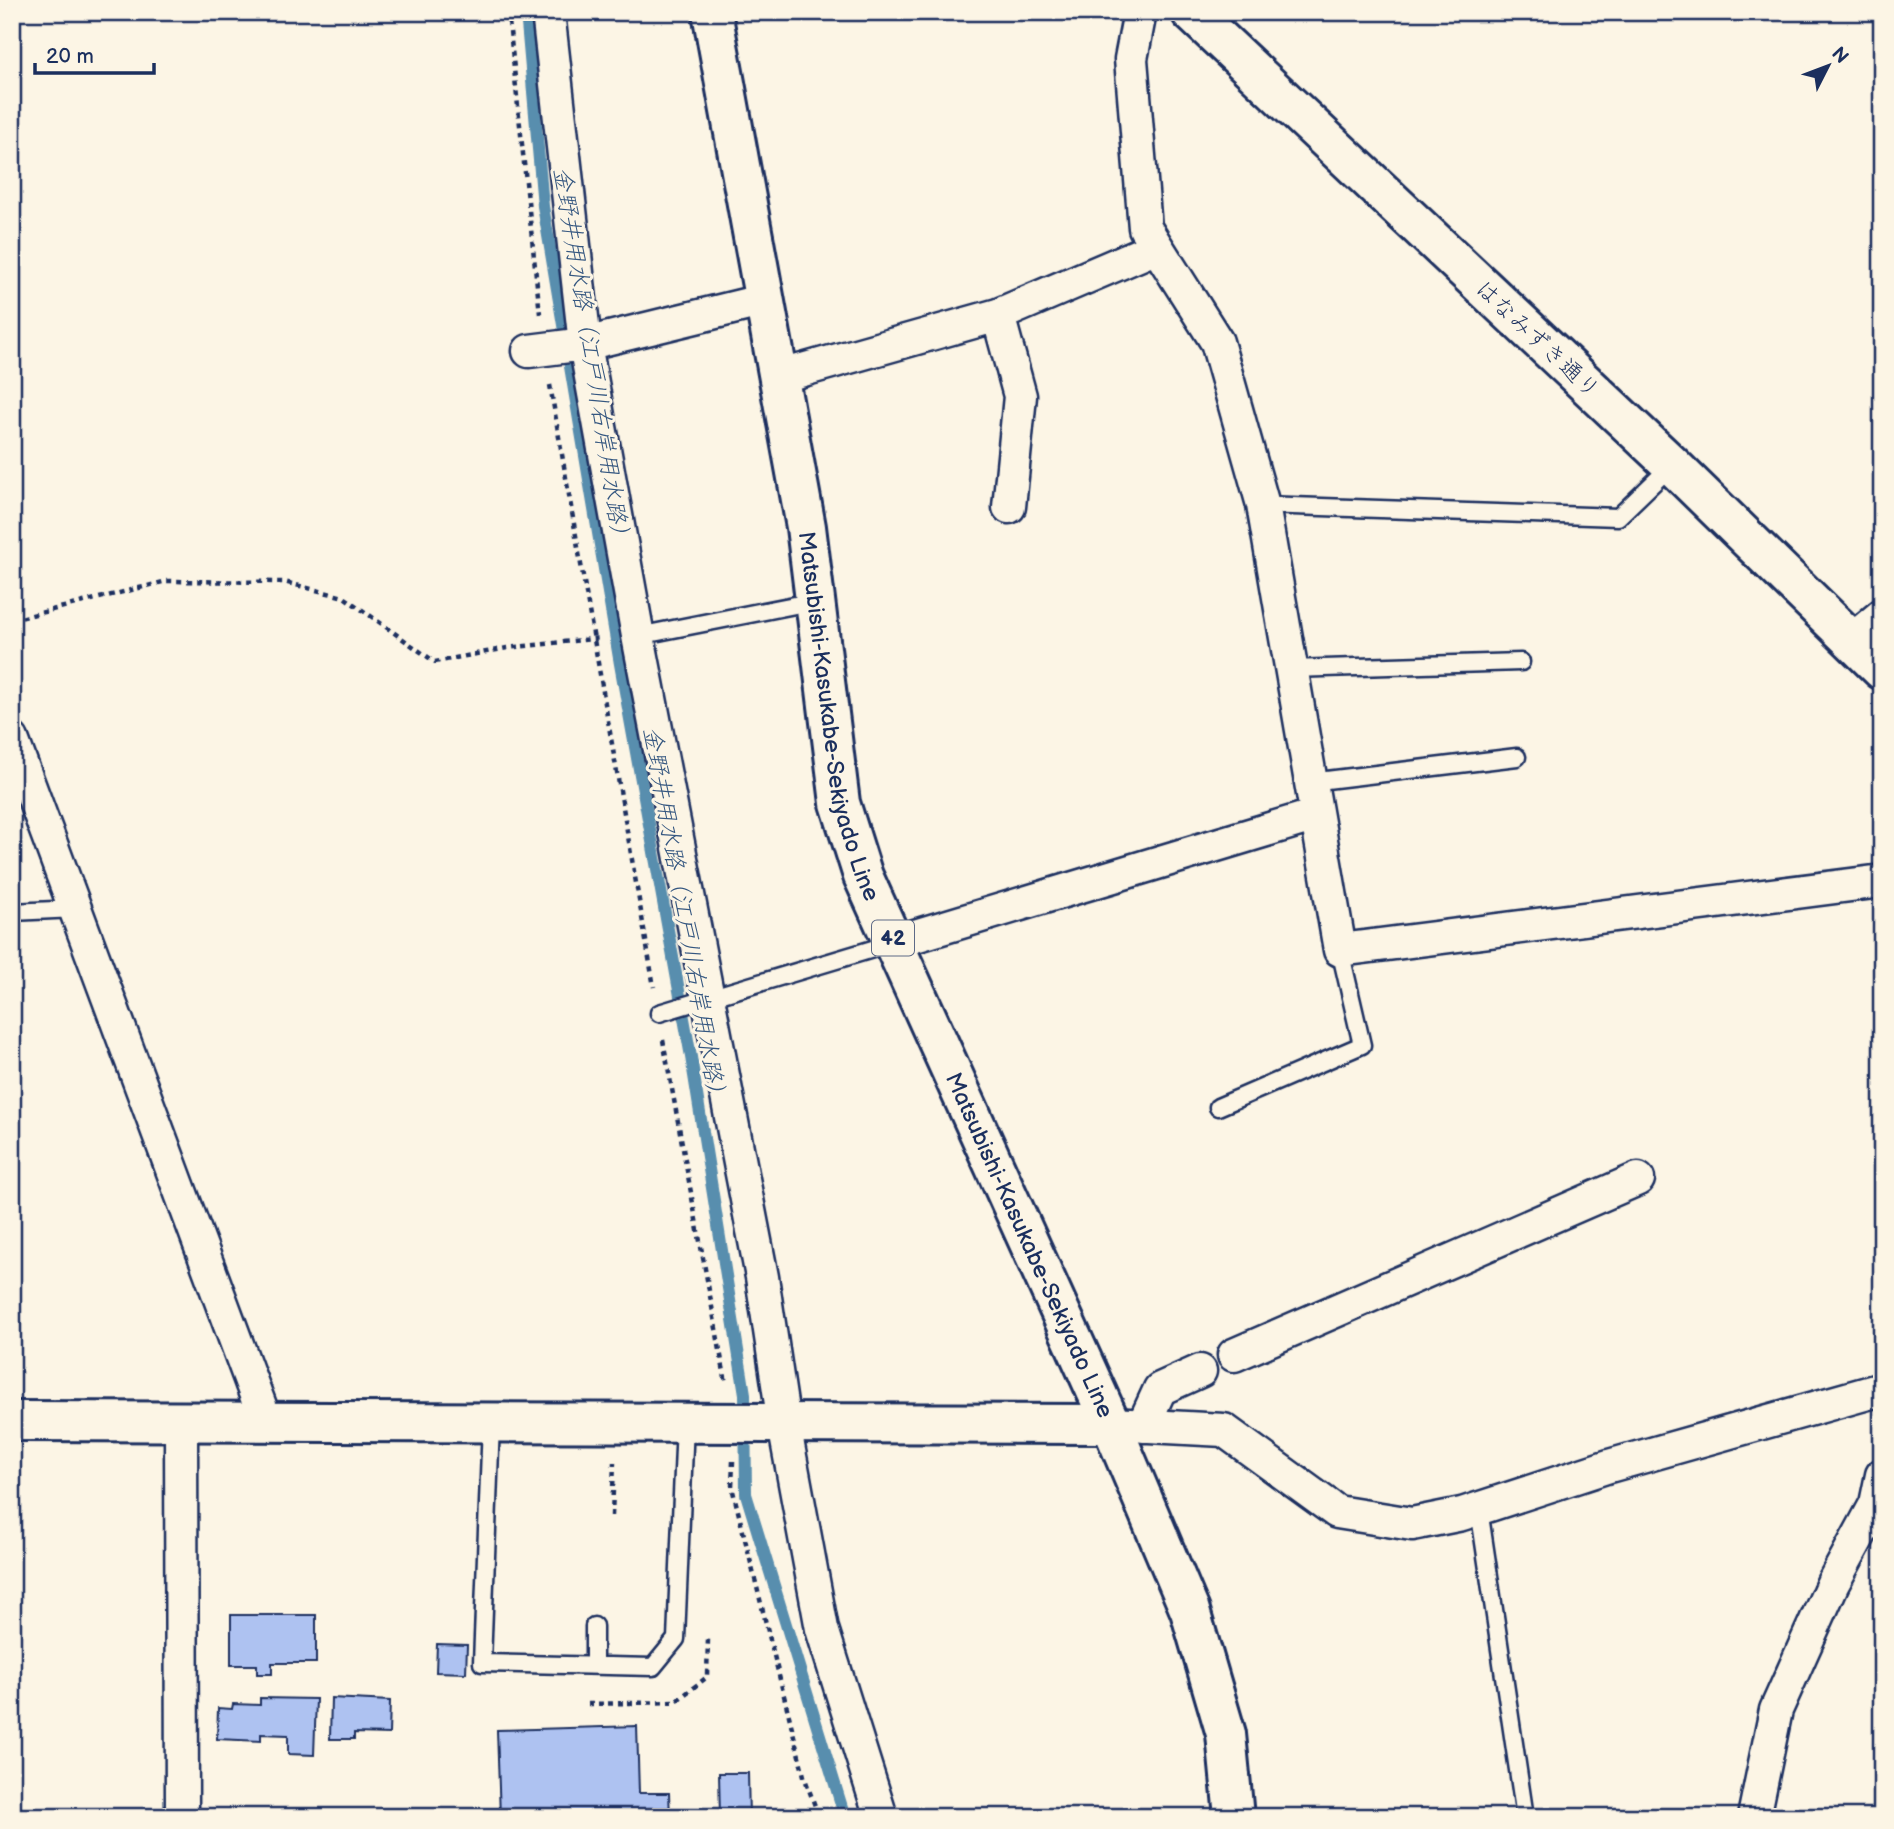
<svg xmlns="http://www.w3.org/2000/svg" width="1894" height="1829" viewBox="0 0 1894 1829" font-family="'Balsamiq Sans','Klee One',sans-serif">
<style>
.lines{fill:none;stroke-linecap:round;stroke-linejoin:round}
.stream{stroke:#598eae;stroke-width:12}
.building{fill:#aec2f1;stroke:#1b2f5e;stroke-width:2}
.lane-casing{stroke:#1b2f5e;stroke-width:21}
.street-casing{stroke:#1b2f5e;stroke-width:37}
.secondary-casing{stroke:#1b2f5e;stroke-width:44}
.primary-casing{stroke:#1b2f5e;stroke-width:44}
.path{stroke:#1b2f5e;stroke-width:4.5;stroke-dasharray:5 5;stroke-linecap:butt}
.lane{stroke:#fcf5e5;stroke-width:16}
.street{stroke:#fcf5e5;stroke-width:32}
.secondary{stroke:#fcf5e5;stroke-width:38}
.primary{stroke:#fcf5e5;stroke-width:38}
.labels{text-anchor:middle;stroke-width:6;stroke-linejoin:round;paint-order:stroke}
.shield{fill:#fcf5e5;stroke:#5e6a86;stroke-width:2}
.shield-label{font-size:21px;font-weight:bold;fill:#1b2f5e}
.street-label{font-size:23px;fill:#1b2f5e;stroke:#fcf5e5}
.water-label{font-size:24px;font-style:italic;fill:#355780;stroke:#fcf5e5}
</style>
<rect width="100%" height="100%" fill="#fcf5e5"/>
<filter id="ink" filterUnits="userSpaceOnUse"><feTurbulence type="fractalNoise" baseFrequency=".0143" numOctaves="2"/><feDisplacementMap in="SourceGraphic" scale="14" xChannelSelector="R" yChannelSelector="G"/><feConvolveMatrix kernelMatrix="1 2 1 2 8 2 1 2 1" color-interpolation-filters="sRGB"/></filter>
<g filter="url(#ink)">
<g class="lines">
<!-- stream -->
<path class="stream" d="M526,12L543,206L620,664L691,1057L745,1394L746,1494L845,1817"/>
</g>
<!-- building -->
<path class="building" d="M231,1615H316V1663H272V1674H257V1665H231Z
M437,1644L467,1645L466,1673L436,1672Z
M260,1698L316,1699L314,1755L288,1754V1735L261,1734V1741L217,1739L218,1708L232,1709L233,1704L260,1705Z
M331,1698L390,1701L389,1734L354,1733V1739H330Z
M637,1726L639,1793H669L670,1817H500L497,1730Z
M719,1773H748L749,1817H720Z"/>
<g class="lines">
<!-- lane casing -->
<g class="lane-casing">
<path id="lane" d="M1263,505L1618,517L1672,465
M638,636L815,601
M1291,669L1521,662
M1310,782L1517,757
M12,912L76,909
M659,1013L893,943
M1218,1107L1362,1045L1340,950
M491,1423L482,1663L653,1667L676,1639L685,1423
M1479,1509L1525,1817
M594,1665V1626"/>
</g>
<!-- street casing -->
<g class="street-casing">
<path id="street" d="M548,12L585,344L638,636L762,1277L784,1424L822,1629L881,1817
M1140,12L1131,59L1145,228L1217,342L1263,505L1340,950L1882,881
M998,315L1020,396L1009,507
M529,351L585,344L765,300
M778,377L998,315L1157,247
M1852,640L1882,615
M12,739L266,1422
M895,942L1316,815
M1234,1355L1638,1179
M181,1423L182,1817
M1111,1424L1224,1430L1337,1512L1412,1524L1462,1514L1609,1466L1882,1389
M1143,1426L1160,1389L1200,1371
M1754,1817L1776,1710L1833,1583L1876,1504L1882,1475"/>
</g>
<!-- secondary casing -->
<g class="secondary-casing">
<path id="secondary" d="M1191,12L1672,465L1882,670
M12,1421L1111,1424"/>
</g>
<!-- primary casing -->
<g class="primary-casing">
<g id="primary">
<path id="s1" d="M712,12L806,527L840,803L863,876L1111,1424L1190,1611L1226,1734L1234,1817"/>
</g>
</g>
<!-- path -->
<path class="path" d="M508,12L540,314
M550,385L654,987
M12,620L167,581L284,582L344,597L435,662L507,648L601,638
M663,1040L726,1383
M733,1461L732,1487L804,1776L819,1817
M612,1516L614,1462
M588,1704L675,1702L707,1677L708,1638"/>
<!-- lane -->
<use href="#lane" class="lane"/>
<!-- street -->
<use href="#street" class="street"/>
<!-- secondary -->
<use href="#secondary" class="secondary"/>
<!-- primary -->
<use href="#primary" class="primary"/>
</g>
</g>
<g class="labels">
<!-- shield labels -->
<rect class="shield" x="872" y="920.5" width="42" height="35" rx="5"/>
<g class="shield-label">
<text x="893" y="945">42</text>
</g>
<!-- street labels -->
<g class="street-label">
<text transform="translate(1538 339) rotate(43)" y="8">はなみずき通り</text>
<text dy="8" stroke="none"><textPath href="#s1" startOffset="716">Matsubishi-Kasukabe-Sekiyado Line</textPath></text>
<text dy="8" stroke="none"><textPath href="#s1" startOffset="1283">Matsubishi-Kasukabe-Sekiyado Line</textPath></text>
</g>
<!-- water labels -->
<g class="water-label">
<text transform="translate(592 357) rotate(81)" y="8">金野井用水路（江戸川右岸用水路）</text>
<text transform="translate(685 916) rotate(80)" y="8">金野井用水路（江戸川右岸用水路）</text>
</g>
</g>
<!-- margin -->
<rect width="1894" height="1829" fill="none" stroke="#fcf5e5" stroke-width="42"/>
<rect x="21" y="21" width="1852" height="1787" fill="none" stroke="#1b2f5e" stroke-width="2.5" filter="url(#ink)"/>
<!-- north arrow -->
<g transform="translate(1828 66) rotate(48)" stroke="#fcf5e5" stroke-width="5" paint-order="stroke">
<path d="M0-5L12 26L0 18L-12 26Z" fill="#1b2f5e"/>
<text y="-10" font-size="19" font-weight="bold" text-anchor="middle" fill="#1b2f5e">N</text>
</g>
<!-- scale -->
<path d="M35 63v10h119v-10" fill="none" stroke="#1b2f5e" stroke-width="3.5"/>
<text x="46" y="63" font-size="21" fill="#1b2f5e" stroke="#fcf5e5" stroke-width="5" paint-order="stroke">20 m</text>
</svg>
